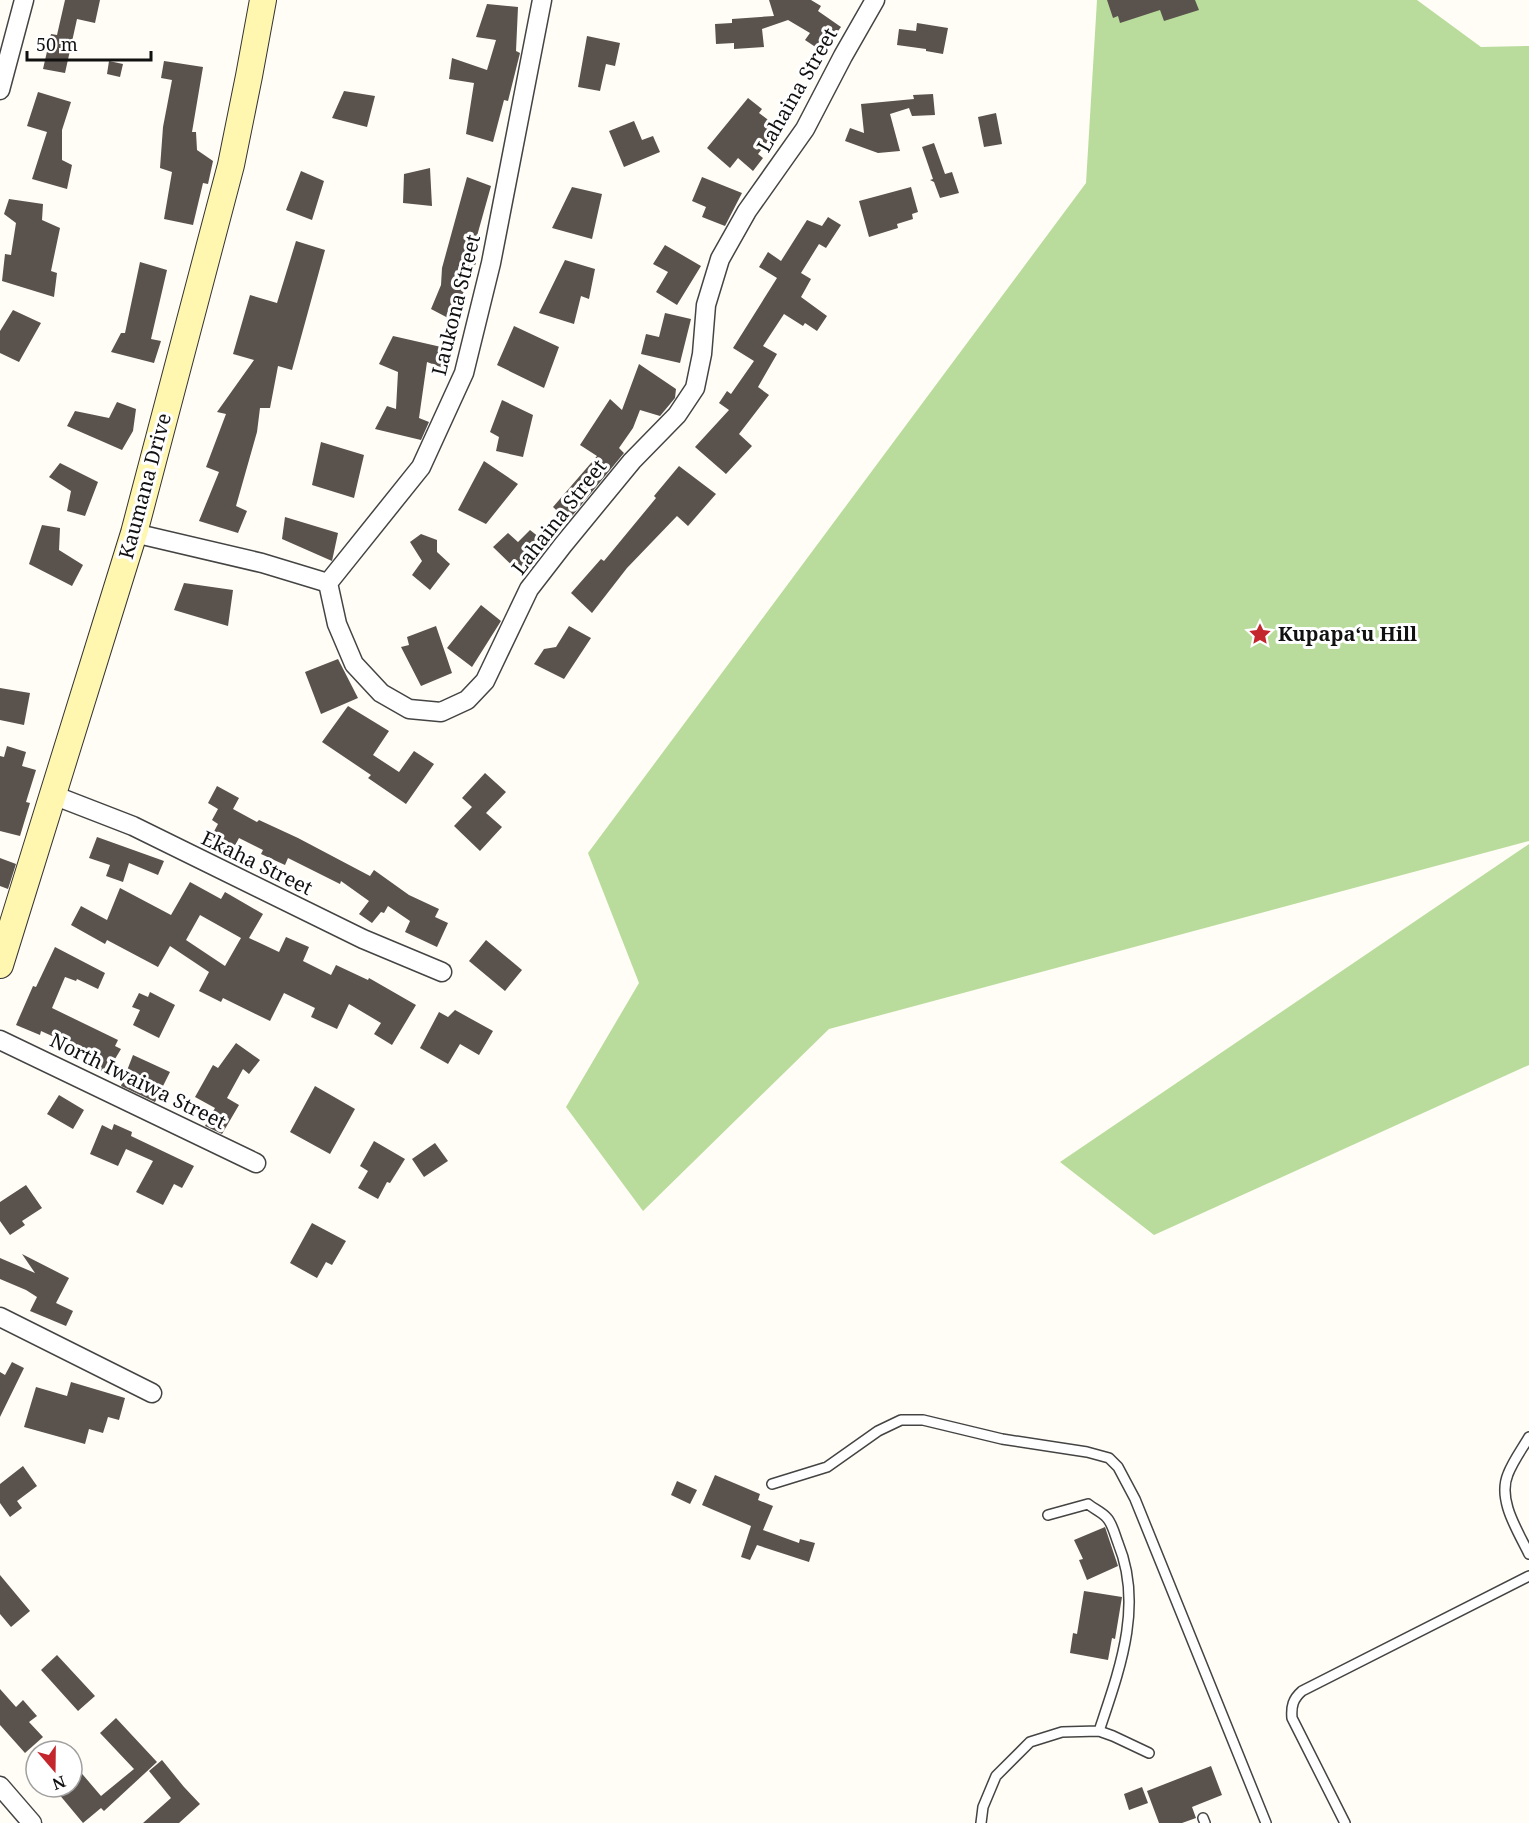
<svg xmlns="http://www.w3.org/2000/svg" width="1529" height="1823" viewBox="0 0 1529 1823" font-family="'Noto Serif',serif">
<style>
.forest{fill:#b9dc9c}
.building{fill:#5a524d;fill-rule:evenodd}
.lines{fill:none;stroke-linecap:round;stroke-linejoin:round}
.lane-casing{stroke:#444;stroke-width:12}
.street-casing{stroke:#444;stroke-width:21}
.secondary-casing{stroke:#333;stroke-width:28}
.lane{stroke:#fff;stroke-width:9}
.street{stroke:#fff;stroke-width:18}
.secondary{stroke:#fff6b0;stroke-width:26}
.labels{text-anchor:middle;stroke-width:6;stroke-linejoin:round;paint-order:stroke}
.street-label{font-size:20px;fill:#111;stroke:#fff}
.poi-label{font-size:20px;font-weight:bold;fill:#111;stroke:#fff;text-anchor:start}
</style>
<rect width="100%" height="100%" fill="#fffdf5"/>
<!-- forest -->
<path class="forest" d="M1097,0H1417L1481,47L1529,46V841L829,1029L643,1211L566,1107L639,983L588,853L1086,183Z
M1529,844V1065L1154,1235L1060,1162Z"/>
<!-- building -->
<path class="building" d="M65,0H100L95,23L77,19L65,73L43,69L51,34L57,35Z
M769,0H811L821,6L818,11L841,27L823,52L805,40L810,33L788,20L762,29L764,47L734,49V43L716,44L715,24L732,23V19L774,16Z
M1107,0H1195L1199,10L1164,21L1160,10L1120,23L1118,16L1113,18Z
M487,4L518,7L516,51L520,53L508,101L504,100L493,142L466,134L474,83L449,79L452,58L487,70L496,40L476,37Z
M917,23L948,28L943,54L926,51V49L897,45L899,29L916,31Z
M587,36L620,43L615,66L606,64L600,91L578,87Z
M109,61L123,64L120,77L107,74Z
M164,61L203,67L192,132H196L197,150L213,161L208,184L203,183L193,225L164,219L172,172L160,168L163,127L172,80L161,78Z
M344,91L375,96L367,127L332,118Z
M38,92L71,102L62,130V160L72,165L67,189L32,179L47,132L27,126Z
M933,94L935,115L912,116L909,108L890,114L900,151L878,153L845,141L850,128L864,133L861,104L914,99L913,95Z
M748,98L762,109L759,113L771,122L768,126L775,132L758,154L763,158L753,171L738,158L730,168L707,148Z
M996,113L1002,144L984,147L978,117Z
M634,121L642,140L653,136L660,152L624,167L609,131Z
M934,143L945,174L952,172L959,193L940,198L934,182L930,180L933,179L922,147Z
M430,168L432,206L403,203L404,174Z
M301,171L324,181L312,220L286,210Z
M467,177L491,186L470,261L476,263L461,298L457,295L450,319L431,309L441,285L442,268Z
M702,177L742,193L725,226L702,217L706,207L692,201Z
M572,187L602,194L592,239L552,228Z
M911,187L918,212L912,214L913,219L897,224L898,228L869,237L859,201Z
M9,199L43,204L42,220L60,228L51,271L57,273L54,297L2,281L5,254L11,255L16,223L4,214Z
M828,217L841,225L826,248L819,244L801,273L811,279L801,297L827,316L817,331L805,323L803,326L784,314L763,346L777,354L758,387L769,395L739,434L752,446L726,474L695,447L729,410L719,403L727,391L731,394L754,361L733,348L777,278L759,267L768,252L781,261L807,220L822,226Z
M296,241L325,250L292,370L278,366L270,408H260L257,432L236,506L247,511L238,533L199,521L219,472L206,467L226,414L217,412L254,360L233,354L250,295L277,303Z
M665,245L701,266L677,305L656,292L668,272L653,264Z
M565,260L595,269L589,299L581,296L574,324L539,313Z
M140,262L167,270L151,339L161,341L154,363L111,352L121,333H125Z
M13,310L41,323L19,362L0,353V331Z
M665,313L691,319L680,363L641,354L646,334L659,337Z
M514,326L559,347L544,388L497,365Z
M393,336L450,349L446,369L427,362L419,418L429,422L421,440L375,429L387,406L396,409L398,372L379,364Z
M639,364L676,389L675,398L660,416L640,410L633,428L619,448L624,453L568,521L553,507L597,456L580,445L610,399L622,410Z
M502,400L533,415L523,457L496,451L499,437L490,432Z
M117,402L136,409L133,431L122,450L67,426L75,411L109,418Z
M321,442L364,455L354,498L312,485Z
M484,461L518,484L486,524L458,510Z
M60,463L98,482L85,516L67,511L71,491L49,477Z
M679,466L716,494L688,526L677,516L627,568L592,613L571,593L601,559L604,561L656,498L654,496Z
M285,517L338,533L332,561L282,539Z
M42,525L60,528L59,550L83,565L72,586L29,564Z
M530,530L549,545L523,576L493,547L508,533L518,542Z
M421,534L437,540V552L450,564L430,590L412,575L422,561L410,542Z
M184,583L233,590L228,626L174,610Z
M481,605L501,621L472,667L447,648Z
M436,626L452,673L421,686L401,647L409,645L407,637Z
M569,626L591,638L564,679L534,664L544,649L556,647Z
M338,659L358,698L321,714L305,672Z
M0,688L30,693L24,725L0,720Z
M348,706L389,731L373,755L399,772L414,751L434,764L406,804L368,778L371,775L322,742Z
M7,746L26,752L22,766L36,770L26,802L30,803L20,836L0,831V756L4,757Z
M485,773L506,792L486,813L502,827L480,851L454,826L472,807L462,798Z
M217,786L239,798L233,809L257,822L259,820L298,838L370,876L374,870L409,895L439,909L435,917L448,923L437,947L405,932L410,921L388,906L384,913L381,912L372,923L359,914L369,901L341,881L340,884L288,858L285,865L261,854L263,850L239,838L231,853L209,841L218,824L212,820L218,809L208,803Z
M97,837L164,861L158,875L129,863L123,882L106,876L110,865L89,858Z
M0,858L16,864L8,889L0,886Z
M190,882L221,899L225,892L263,914L249,938L279,952L286,937L309,947L303,961L331,975L336,965L368,980L369,978L416,1005L392,1045L374,1034L381,1023L349,1004L337,1029L311,1017L315,1008L284,993L270,1021L223,998L221,1002L199,991L209,972L170,946L158,967L107,940L105,944L71,925L81,906L107,920L120,888L171,915ZM200,915L241,938L225,966L186,940Z
M486,940L522,970L505,991L469,961Z
M55,947L105,973L98,989L77,979L76,981L65,977L52,1008L118,1040L115,1046L121,1049L106,1074L89,1065L94,1055L41,1031L40,1035L16,1025L33,986L36,987Z
M150,992L175,1005L159,1038L133,1025L140,1010L132,1007L139,993L148,997Z
M455,1010L493,1031L479,1055L460,1044L448,1064L420,1048L439,1012L448,1017Z
M236,1043L260,1060L249,1074L243,1069L227,1098L239,1105L222,1134L205,1126L215,1108L195,1097L213,1065L218,1068Z
M133,1055L170,1072L155,1102L121,1086Z
M315,1086L355,1109L330,1154L290,1132Z
M59,1095L84,1110L73,1129L47,1114Z
M114,1124L132,1132L131,1136L194,1166L182,1188L174,1184L163,1205L136,1192L153,1161L126,1149L118,1166L90,1154L102,1125L112,1130Z
M374,1141L405,1159L390,1183L387,1182L378,1199L358,1188L368,1171L360,1166Z
M435,1143L448,1161L424,1177L412,1159Z
M26,1185L42,1208L22,1221L25,1225L10,1235L0,1221V1202Z
M312,1223L346,1241L332,1265L326,1262L317,1278L290,1263Z
M22,1254L69,1278L56,1303L73,1311L66,1326L30,1311L37,1297L26,1290L0,1279V1258L35,1273Z
M12,1362L24,1368L0,1417V1372L5,1375Z
M71,1382L125,1398L119,1420L108,1417L103,1433L89,1429L85,1444L24,1427L36,1387L67,1396Z
M23,1466L37,1486L17,1501L22,1508L10,1517L0,1503V1484Z
M715,1475L760,1494L758,1500L773,1506L763,1530L799,1543L800,1539L815,1543L809,1562L757,1545L750,1560L741,1557L751,1526L702,1505Z
M677,1481L697,1490L690,1504L671,1495Z
M1105,1527L1118,1566L1087,1580L1079,1560L1083,1559L1074,1540Z
M0,1575L30,1611L11,1627L0,1614Z
M1084,1591L1122,1597L1115,1639L1112,1638L1108,1660L1070,1653L1073,1633L1077,1634Z
M57,1655L95,1696L78,1711L41,1670Z
M0,1689L16,1707L23,1700L37,1716L29,1722L43,1737L25,1753L0,1725Z
M116,1718L157,1762L104,1811L101,1808L83,1823L53,1787H72V1762L101,1796L134,1769L100,1733Z
M162,1760L184,1787L200,1804L179,1823H143L171,1798L149,1771Z
M1211,1766L1222,1795L1192,1807L1196,1818L1182,1823H1159L1147,1791Z
M1142,1787L1148,1803L1129,1810L1124,1794Z"/>
<g class="lines">
<!-- lane casing -->
<g class="lane-casing">
<path id="lane" d="M1529,1437C1522,1449 1513,1461 1508,1474C1497,1500 1518,1531 1529,1554
M772,1484L827,1467L878,1431L901,1420H923L1002,1439L1087,1452L1109,1458L1118,1467L1135,1499L1266,1823
M1048,1515L1088,1504C1094,1509 1102,1512 1107,1518C1112,1523 1115,1535 1118,1543C1144,1606 1119,1671 1099,1731
M1203,1818L1205,1823
M981,1823L983,1807L996,1776L1030,1742L1062,1732L1099,1731L1113,1736L1149,1753
M1345,1823L1292,1718C1291,1706 1293,1699 1302,1691L1529,1576"/>
</g>
<!-- street casing -->
<g class="street-casing">
<path id="street" d="M0,90L24,0
M134,533L262,563L328,583L337,624L354,664L381,693L409,709L441,712L467,700L485,681L529,589L563,545L632,461L677,415L695,388L702,354L706,305L720,259L747,211L805,129L843,56L875,0
M328,583L421,467L464,373L491,263L542,0
M53,795L133,826L363,939L442,972
M0,1040L256,1163
M0,1317L152,1393
M0,1786L32,1823"/>
</g>
<!-- secondary casing -->
<g class="secondary-casing">
<path id="secondary" d="M0,965L134,533L231,165L249,76L263,0"/>
</g>
<!-- lane -->
<use href="#lane" class="lane"/>
<!-- street -->
<use href="#street" class="street"/>
<!-- secondary -->
<use href="#secondary" class="secondary"/>
</g>
<!-- icons -->
<defs>
<g id="sight-bare" transform="scale(1.8)"><path d="M0-6L1.8-2.2L6-1.7L2.9 1.2L3.7 5.4L0 3.3L-3.7 5.4L-2.9 1.2L-6-1.7L-1.8-2.2Z" fill="#c4262e" stroke="#fff" stroke-width="2.5" paint-order="stroke"/></g>
</defs>
<g fill-rule="evenodd">
<use href="#sight-bare" x="1260" y="634"/>
</g>
<g class="labels">
<!-- street labels -->
<g class="street-label">
<text transform="translate(797 90) rotate(-60)" y="7">Lahaina Street</text>
<text transform="translate(456 305) rotate(-76)" y="7">Laukona Street</text>
<text transform="translate(145 486) rotate(-75)" y="7">Kaumana Drive</text>
<text transform="translate(559 517) rotate(-52)" y="7">Lahaina Street</text>
<text transform="translate(257 863) rotate(26)" y="7">Ekaha Street</text>
<text transform="translate(138 1081) rotate(26)" y="7">North Iwaiwa Street</text>
</g>
<!-- poi labels -->
<g class="poi-label">
<text x="1278" y="641">Kupapaʻu Hill</text>
</g>
</g>
<!-- north arrow -->
<g transform="translate(54 1769) rotate(160)"><circle r="28" fill="#ffffff" stroke="#a0a0a0" stroke-width="1.5"/>
<path d="M0-4.5L10 22L0 15L-10 22Z" fill="#c4262e"/>
<text y="-9" font-size="16" font-weight="bold" text-anchor="middle" fill="#111111">N</text>
</g>
<!-- scale -->
<path d="M27 51v9h124v-9" fill="none" stroke="#111111" stroke-width="3"/>
<text x="36" y="51" font-size="18" fill="#111111" stroke="#ffffff" stroke-width="4.5" paint-order="stroke">50 m</text>
</svg>
